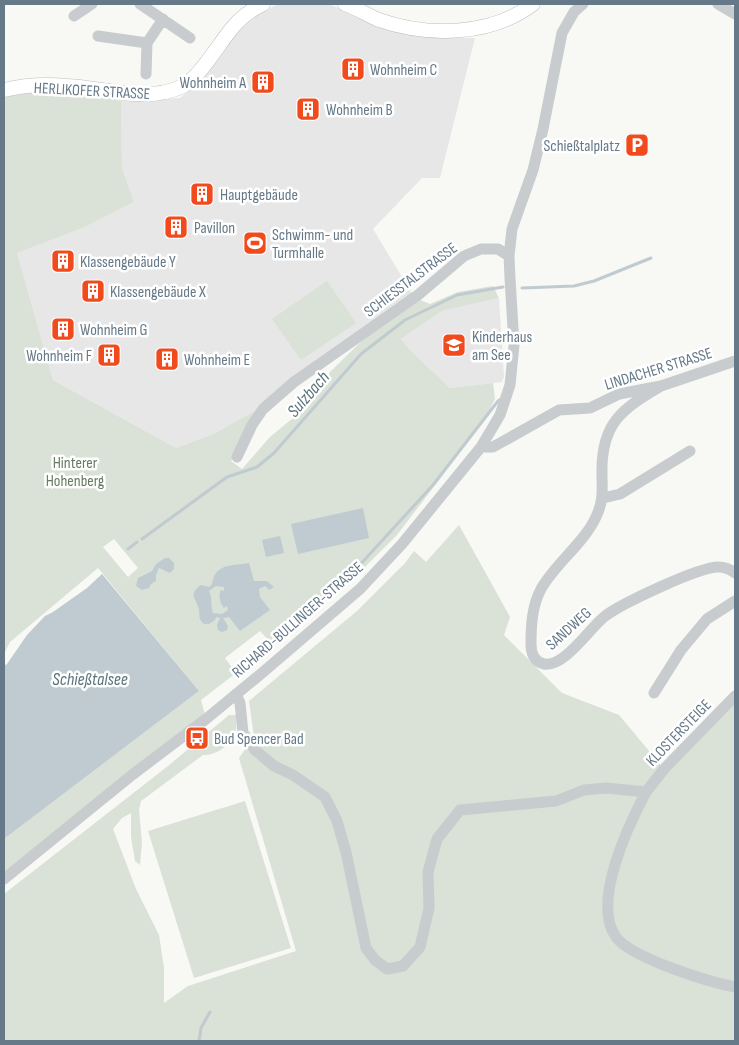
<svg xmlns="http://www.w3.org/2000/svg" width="739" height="1045" viewBox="0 0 739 1045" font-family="'Sofia Sans Condensed',sans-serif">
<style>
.built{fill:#e6e7e6}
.green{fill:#dae1d6;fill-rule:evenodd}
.water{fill:#bfcbd0;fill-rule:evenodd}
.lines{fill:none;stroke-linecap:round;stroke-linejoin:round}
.stream{stroke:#bfcbd0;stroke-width:3}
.major-casing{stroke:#bbbfc3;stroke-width:15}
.minor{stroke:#c8cccf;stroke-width:11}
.major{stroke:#fff;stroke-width:14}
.labels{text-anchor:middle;stroke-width:5;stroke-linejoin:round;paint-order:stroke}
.poi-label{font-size:16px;fill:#657989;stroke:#fff;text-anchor:start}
.street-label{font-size:16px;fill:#657989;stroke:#fff}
.park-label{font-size:16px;fill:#667a60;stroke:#fff}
.water-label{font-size:18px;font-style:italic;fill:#5c757d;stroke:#fff}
</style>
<rect width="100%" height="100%" fill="#f8f8f5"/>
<!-- built -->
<path class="built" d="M284,4H328L416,37L475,38L440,178H422L373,229L411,292L253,412L213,434L176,448L53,380L17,253L83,228L134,202L122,168L121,101L180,98L199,83L224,51L236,31L261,13L276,5Z
M499,298L504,377L502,382L450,388L410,350L401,339L442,311Z"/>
<!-- green -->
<path class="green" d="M70,90L121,101L122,168L134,202L83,228L17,253L53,380L176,448L213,434L253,412L411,292L420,300L430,304L458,292L493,286L499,298L442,311L401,339L410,350L450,388L493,383L495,399L484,421L397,535L363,569L272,644L260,631L225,658L236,673L201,700L205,715L4,875V839L199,691L98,568L10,642L4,654V95L32,91ZM371,332L331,371L304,409L270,437L242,469L231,461L263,414L333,356ZM114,539L138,568L128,577L103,547Z
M327,281L356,323L301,360L272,319Z
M459,525L510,617L504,635L562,693L619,715L664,769L735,696V1041H4V894L168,766L229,715H236C237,731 236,740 222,749C215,753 211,755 203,755L141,801L139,810L142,843L140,865L135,861L131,837V813L122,818L113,829L136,889L159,935L164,968V1003L188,986L296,951L239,758L254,737L249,701L357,611L405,563L414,551L426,562Z
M245,801L291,948L194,978L148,831Z"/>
<!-- water -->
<path class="water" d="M363,508L369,538L298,554L291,524Z
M280,536L284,553L266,557L262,540Z
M165,558H169L174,563V569L170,573L159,568L156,575V581L151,584L149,588L142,590L136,586L138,578L152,571L156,564Z
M249,563L254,581H267L274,587L269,590L265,586L259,589L260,597L270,610L240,631L229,617L223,618L228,626L227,630L222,632L218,630L217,625L220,618L216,617L215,620L209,624H204C198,619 200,616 199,610C197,599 187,595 201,585L209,587L212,584C215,563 232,566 249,563ZM216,586L224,587V591L221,590C218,597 220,602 224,608L227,606L228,610L222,614L213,613C210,605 213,598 209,591Z
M102,574L199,691L4,839V666L7,664L27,635L45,616L53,612L87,588Z"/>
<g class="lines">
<!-- stream -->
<path class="stream" d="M522,288L574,286L594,281L651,258
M142,539L227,477L257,467L274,453L361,354L405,320L457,295L503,287
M128,549L137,542
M357,568L433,485L498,401L501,399
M199,1041L201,1028L210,1012"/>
<!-- major casing -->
<g class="major-casing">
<path id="major" d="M345,4C357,8 367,15 379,20C428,37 491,36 533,4
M4,90C24,85 47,84 68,86C105,88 145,103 181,87C199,79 219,43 233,27C241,17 251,10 263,4"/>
</g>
<!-- minor -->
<path class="minor" d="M140,4L190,38
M718,4L735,14
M74,16L92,4
M98,36L147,43
M146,74L147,43L163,19
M661,386C622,409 601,423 602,473C602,490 604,500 596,517C584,543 555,564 541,589C532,606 531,625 531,644C531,653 534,662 544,664C564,668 590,628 604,617C620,604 699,567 718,567C725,567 730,569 735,573
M481,447H493L559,410L590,408L619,394L661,386L735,361
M237,457L252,425L263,409L294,382L418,295L464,256L481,249H498L509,256
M603,498L620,494L690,451
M654,693L681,650L707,619L735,601
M236,694L240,703L243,733L255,750L274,766L293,775L325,797L337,821L346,852L366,948L375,960L387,969L403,966L420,947L429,908L428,872L437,839L460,810L556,801L584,790L606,788L646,792C629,824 591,903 616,937C631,958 709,982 735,987
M646,792L664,769L735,696
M4,879L132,775L206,719L262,673L360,589L402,544L481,447L500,415L510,385L514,345L510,278L509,256L512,229L533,170L543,129L562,33L574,12L583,4"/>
<!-- major -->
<use href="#major" class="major"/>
</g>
<!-- icons -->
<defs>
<g id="building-square" transform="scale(1.25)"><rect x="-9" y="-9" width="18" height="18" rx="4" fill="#f14a1d" stroke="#fff"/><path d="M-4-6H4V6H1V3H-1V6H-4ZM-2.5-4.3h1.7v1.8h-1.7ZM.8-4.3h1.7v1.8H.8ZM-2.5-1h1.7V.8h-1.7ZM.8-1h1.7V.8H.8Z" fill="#fff"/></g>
<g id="parking-square" transform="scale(1.25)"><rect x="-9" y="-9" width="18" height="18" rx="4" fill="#f14a1d" stroke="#fff"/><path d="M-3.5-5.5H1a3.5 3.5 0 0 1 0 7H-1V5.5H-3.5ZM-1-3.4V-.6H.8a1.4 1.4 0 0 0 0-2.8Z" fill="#fff"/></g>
<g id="stadium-square" transform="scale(1.25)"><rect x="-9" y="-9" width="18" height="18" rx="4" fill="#f14a1d" stroke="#fff"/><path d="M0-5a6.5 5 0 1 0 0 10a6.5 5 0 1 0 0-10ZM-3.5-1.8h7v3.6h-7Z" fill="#fff"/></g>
<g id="school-square" transform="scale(1.25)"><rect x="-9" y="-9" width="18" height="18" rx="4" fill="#f14a1d" stroke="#fff"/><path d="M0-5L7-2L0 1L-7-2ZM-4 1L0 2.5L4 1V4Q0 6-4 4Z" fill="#fff"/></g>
<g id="bus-square" transform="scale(1.25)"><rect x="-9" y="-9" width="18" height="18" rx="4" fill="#f14a1d" stroke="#fff"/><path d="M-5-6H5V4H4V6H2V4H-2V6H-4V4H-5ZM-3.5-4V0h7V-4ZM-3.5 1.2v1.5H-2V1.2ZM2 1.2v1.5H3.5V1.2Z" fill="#fff"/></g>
</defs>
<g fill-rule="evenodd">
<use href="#building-square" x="353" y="69"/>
<use href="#building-square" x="263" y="82"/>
<use href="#building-square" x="308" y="109"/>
<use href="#parking-square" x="637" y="145"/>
<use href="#building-square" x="202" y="194"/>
<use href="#building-square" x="176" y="227"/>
<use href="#stadium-square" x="255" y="243"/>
<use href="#building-square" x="63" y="261"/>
<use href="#building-square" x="93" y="291"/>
<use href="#building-square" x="63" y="329"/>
<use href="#school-square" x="454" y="345"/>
<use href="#building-square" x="109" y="355"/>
<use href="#building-square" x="167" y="359"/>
<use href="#bus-square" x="197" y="738"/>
</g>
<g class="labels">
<!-- poi labels -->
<g class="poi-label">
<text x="370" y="75">Wohnheim C</text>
<text x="246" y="88" text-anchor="end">Wohnheim A</text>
<text x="326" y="115">Wohnheim B</text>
<text x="620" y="151" text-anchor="end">Schießtalplatz</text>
<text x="220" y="200">Hauptgebäude</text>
<text x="194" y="233">Pavillon</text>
<text x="272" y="240">Schwimm- und<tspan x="272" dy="18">Turmhalle</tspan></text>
<text x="80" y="267">Klassengebäude Y</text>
<text x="110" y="297">Klassengebäude X</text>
<text x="80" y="335">Wohnheim G</text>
<text x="472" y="342">Kinderhaus<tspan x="472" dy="18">am See</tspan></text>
<text x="92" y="361" text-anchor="end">Wohnheim F</text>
<text x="184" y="365">Wohnheim E</text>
<text x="214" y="744">Bud Spencer Bad</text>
</g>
<!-- street labels -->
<g class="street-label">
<text transform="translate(92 90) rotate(3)" y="6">HERLIKOFER STRASSE</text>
<text transform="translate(410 279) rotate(-37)" y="6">SCHIESSTALSTRASSE</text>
<text transform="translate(658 368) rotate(-17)" y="6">LINDACHER STRASSE</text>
<text transform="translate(297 619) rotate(-41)" y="6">RICHARD-BULLINGER-STRASSE</text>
<text transform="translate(568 628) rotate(-42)" y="6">SANDWEG</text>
<text transform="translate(678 732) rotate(-46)" y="6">KLOSTERSTEIGE</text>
</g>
<!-- park labels -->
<g class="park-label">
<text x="75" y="468">Hinterer<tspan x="75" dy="18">Hohenberg</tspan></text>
</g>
<!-- water labels -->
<g class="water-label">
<text transform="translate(308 394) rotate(-49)" y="6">Sulzbach</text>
<text x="90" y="685">Schießtalsee</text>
</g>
</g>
<!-- border -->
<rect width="739" height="1045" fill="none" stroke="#657989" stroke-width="10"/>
</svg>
